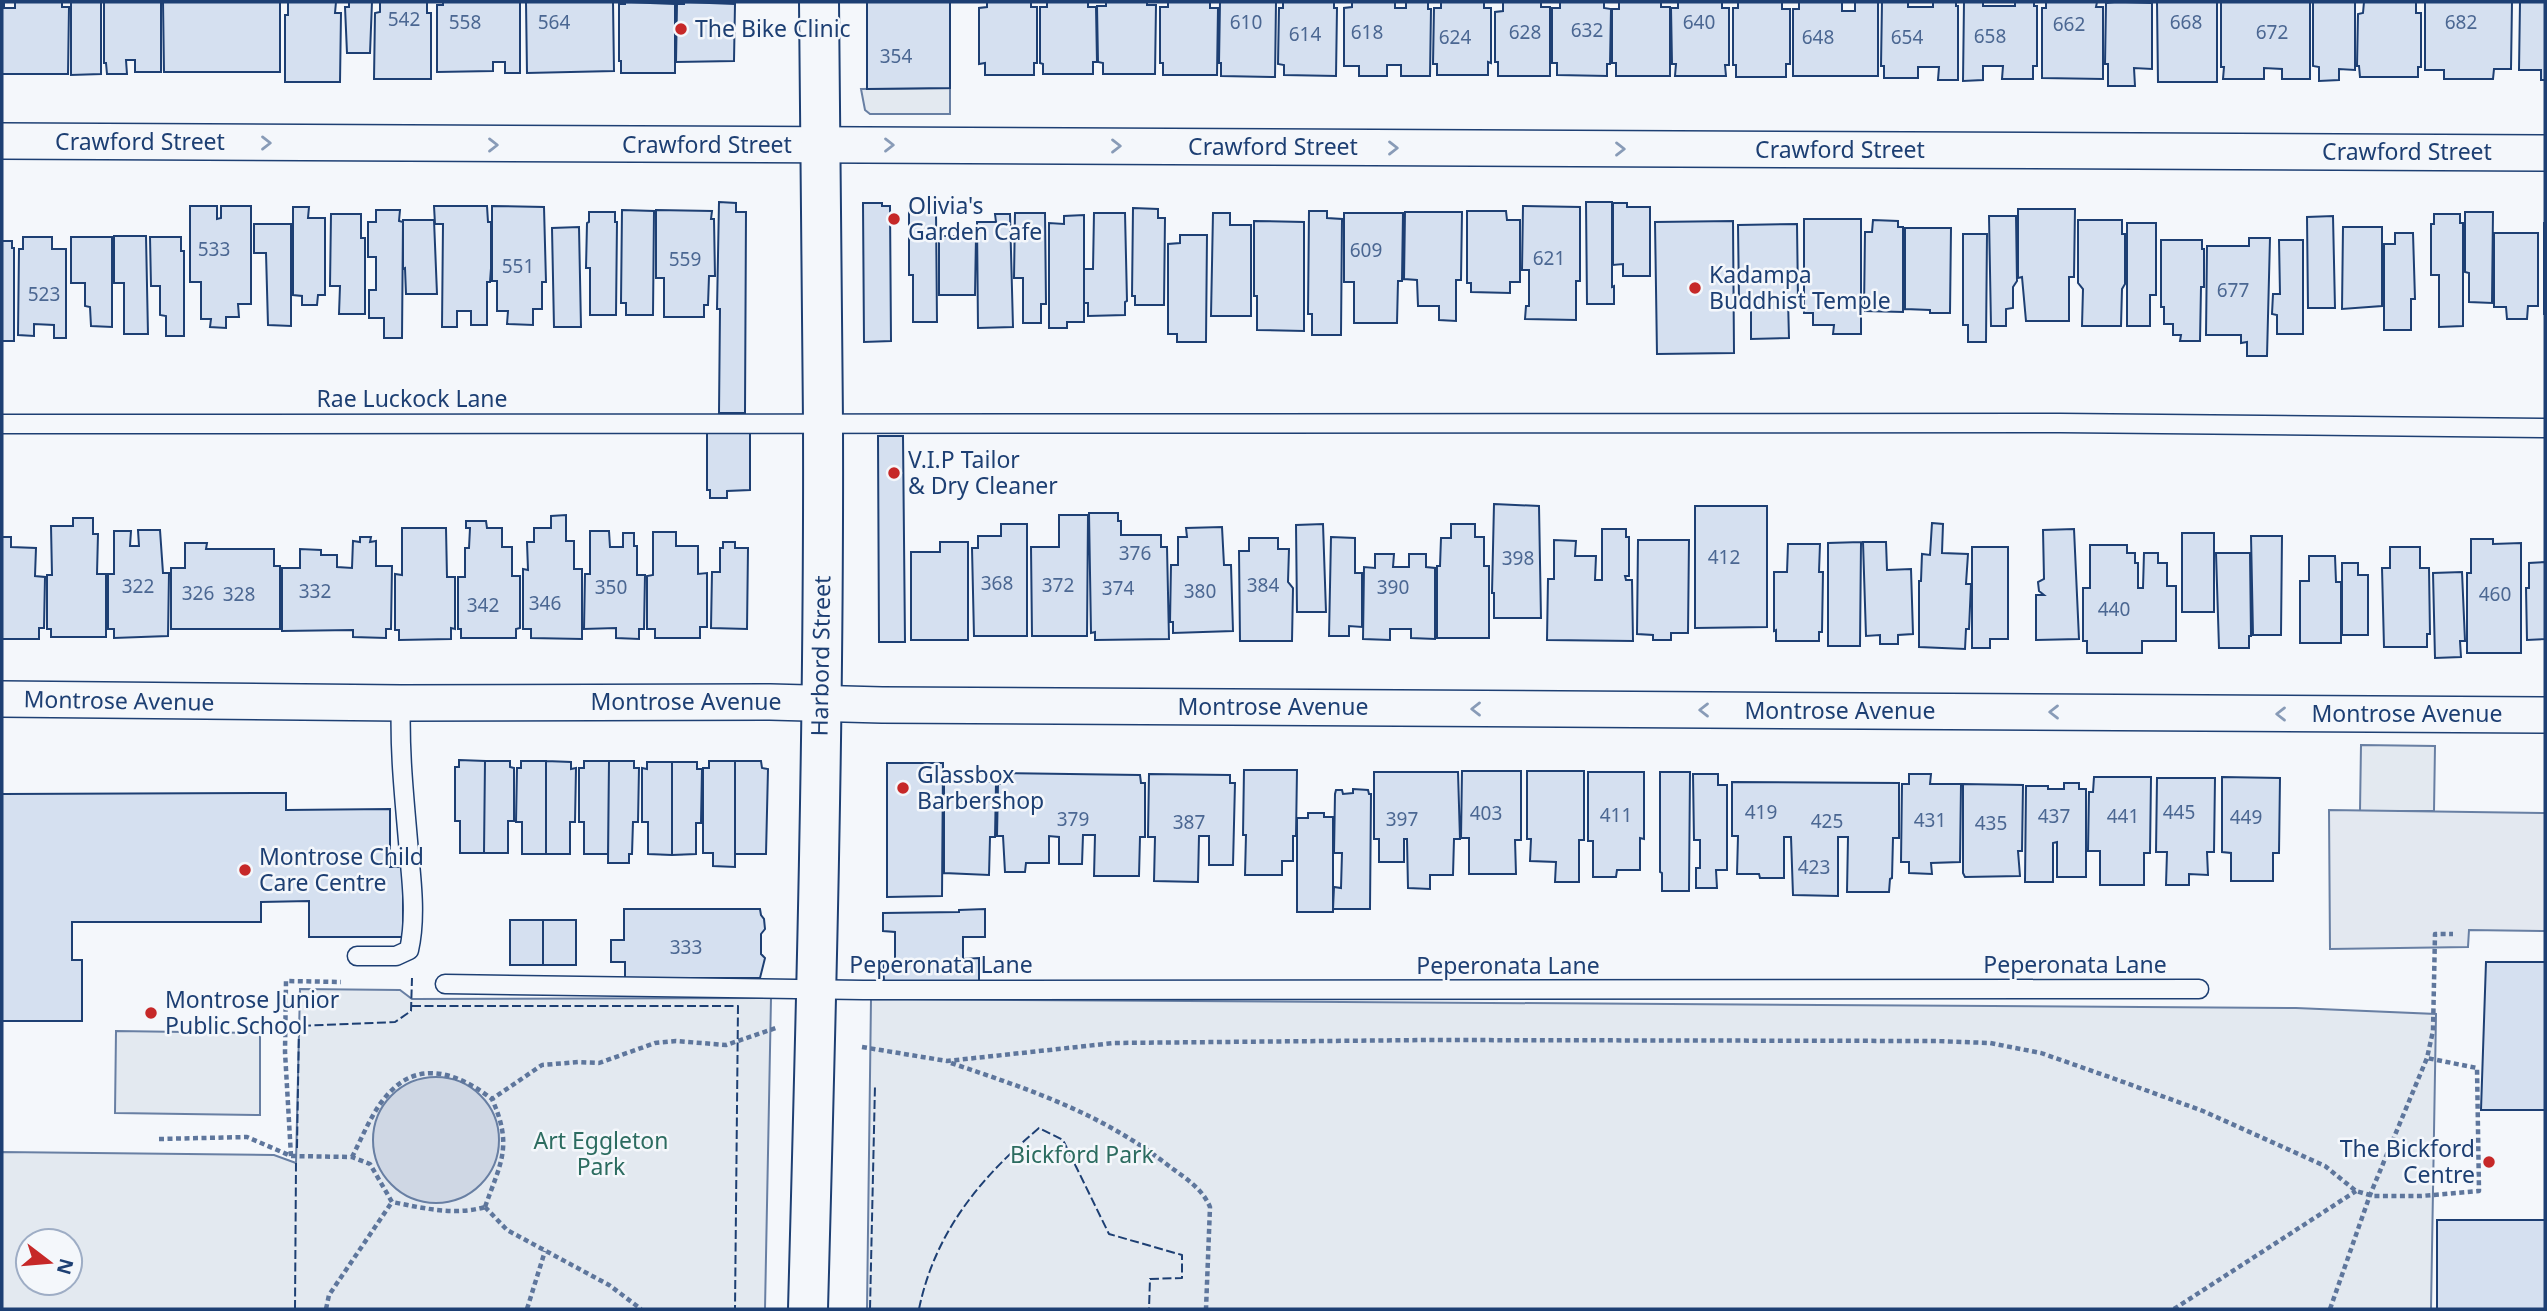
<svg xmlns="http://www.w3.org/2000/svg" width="2547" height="1311" viewBox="0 0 2547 1311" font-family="'Noto Sans',sans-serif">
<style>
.green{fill:#e3e9f0;stroke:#687fa3;stroke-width:2;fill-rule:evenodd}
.parking{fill:#e3e8f0;stroke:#687fa3;stroke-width:2}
.water{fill:#cfd7e4;stroke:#687fa3;stroke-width:2}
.building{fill:#d5e0f0;stroke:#1d3f73;stroke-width:2}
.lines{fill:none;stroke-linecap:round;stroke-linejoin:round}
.lane-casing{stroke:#1d3f73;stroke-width:21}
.street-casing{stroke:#1d3f73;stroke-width:38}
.secondary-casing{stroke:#1d3f73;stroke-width:42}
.path{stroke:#5e769c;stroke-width:4.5;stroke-dasharray:5 3.5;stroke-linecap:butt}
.lane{stroke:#f4f7fb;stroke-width:18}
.street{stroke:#f4f7fb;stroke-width:35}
.secondary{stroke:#f4f7fb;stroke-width:38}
.fence{stroke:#1d3f73;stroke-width:2;stroke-dasharray:9 3.5;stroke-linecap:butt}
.oneway{stroke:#889bb7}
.poi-dot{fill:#c62828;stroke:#f4f7fb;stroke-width:2.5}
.labels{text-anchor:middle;stroke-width:5;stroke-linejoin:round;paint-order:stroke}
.number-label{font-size:19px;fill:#4b6792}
.poi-label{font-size:23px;fill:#1d3f73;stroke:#f4f7fb;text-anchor:start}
.street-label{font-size:23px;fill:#1d3f73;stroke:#f4f7fb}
.park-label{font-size:23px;fill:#2c6c60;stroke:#f4f7fb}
</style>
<rect width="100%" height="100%" fill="#f4f7fb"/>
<!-- green -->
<path class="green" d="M950,88V114H870L865,110L861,89Z
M2361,745L2435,746L2434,811H2360Z
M300,989L400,990L412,999L771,998L765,1309H2V1152L274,1155L296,1163ZM28,1241H70V1283H28Z
M871,999L2296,1008L2436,1014L2431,1309H867Z
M116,1031L260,1033V1115L115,1113Z"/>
<!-- parking -->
<path class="parking" d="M2329,810L2545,813V931L2469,930L2468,947L2330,949Z"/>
<!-- water -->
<path class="water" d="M373 1140a63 63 0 1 1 126 0a63 63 0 1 1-126 0Z"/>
<!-- building -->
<path class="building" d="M2,2H4V8H15V2H62V7H69L68,74H2Z
M71,2H101V74L71,75Z
M104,2H161V72H135V60H126L127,74H107L106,63H104Z
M163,2H280V72H164Z
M288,2H336L335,13H341L340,82H285V15H288Z
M349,2H372L370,53H347L345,7H349Z
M380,2H427V13H431V79H374L375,13L380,12Z
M443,2H520V73H505V62H493V71L437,72V5H443Z
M526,2H613L614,71L527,73Z
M625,2L675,4V73H621V61H619V4H625Z
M684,2L735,4L734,61L676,62L677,4H684Z
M867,2H950V88L867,89Z
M987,2H1031V7H1037V63H1034V75H985V63L979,64V8L987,7Z
M1047,2H1088V7H1096L1097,62H1093V74H1043V64L1040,63V7H1047Z
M1106,2H1147V5H1156L1155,74H1103V63L1098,62L1097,6H1106Z
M1168,2H1210V8H1218L1217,75H1163V63H1160V7H1168Z
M1220,2H1276L1275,77L1221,76V63H1219Z
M1283,2H1334V8H1337L1336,76L1284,75V65L1278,64L1279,8H1283Z
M1352,2H1395V8H1406V2H1428V9H1431L1430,76H1401V65H1387V76H1359V66H1344V8L1352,7Z
M1441,2H1484V8H1491V63L1488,62V75H1437V64H1433L1434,8H1441Z
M1503,2H1541V7H1550V76H1498V62H1495V12L1503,11Z
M1560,2H1604V8L1611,9L1610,64H1607V76L1557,75V63H1552V8H1560Z
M1619,2H1661V7H1670V76H1616V63H1612V9H1619Z
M1678,2H1722V8H1729V65H1725L1726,76H1675L1676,64H1672L1671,8H1678Z
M1738,2H1782V9H1790V64H1786V77H1736V65H1733V8H1738Z
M1799,2H1842V11H1855V2H1878V76H1793V9H1799Z
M1882,2H1908V7H1933V2H1956V6H1958V80H1938L1939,67H1918V78H1884V66H1881Z
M1964,2H1983V6H2015V2H2034V6H2037V66H2033V79H2002L2003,66H1983V80L1963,81Z
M2046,2H2097L2096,7H2103V79L2042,78V8H2046Z
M2117,2L2152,3V69L2134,68L2135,86H2108V64H2105L2106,3Z
M2157,2H2217V82H2158Z
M2221,2H2310V79H2282V69L2264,68V79H2223L2224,67H2221Z
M2313,2H2355V70L2339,69V80L2319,81V67L2313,66Z
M2364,2H2416V13H2421V67H2418V77H2360L2359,66H2357L2358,14L2363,13Z
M2425,2H2512L2511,69H2494L2493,79H2444V70H2425Z
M2520,2H2545V80H2541V70H2519Z
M719,202L736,203V212H746L745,413H719L720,309H717Z
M1586,202H1612V287L1614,286V304H1587Z
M863,203H882V206H890L891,341L864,342Z
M1613,203H1627V207H1650V276H1623V264L1613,265Z
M190,206H217V219L221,218V206H251V304H238L239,317H226V328L210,327L211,319H201V282H190Z
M434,206H487L488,222H491V268L490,282H487V325H471V311H457V327H442L443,224H435Z
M492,206L544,207L546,282H542V309H533V325L507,324L508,311H497V281H492Z
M1523,206L1580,207V281H1576V320L1525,319L1526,306H1529V270H1522Z
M293,207H309L308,218H325V295H318L317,305H302V296L293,295Z
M1133,208L1158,209V218H1165L1164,305H1135V296H1132Z
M2018,209H2075L2074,277H2069V321H2026L2022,277L2018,278Z
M376,210H400L399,221L403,222L402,338H384V318H369V290H376V257H368V222H376Z
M622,210L654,211L653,315H626V303H621Z
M656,210L712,211L711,219H714L715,276H709L708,305H704V317H664V278H656Z
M909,211H936L937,322H913V275H909Z
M1309,211H1327V218L1342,219L1341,335H1312V314H1308Z
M1467,211H1506L1507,220H1520V282H1510V293L1471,292V283H1467Z
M589,212H615V222H617L616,315H590V268H586L587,223L589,222Z
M1405,212H1462L1461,280H1456V321L1439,320V306H1418L1417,280L1404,279Z
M2465,212H2493L2492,303L2469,302V273L2465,272Z
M1015,213H1045L1046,304H1041V323H1023V278H1014Z
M1094,213H1125L1127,301L1125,302V315L1088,316V303H1084V269H1093Z
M1213,213H1230V225H1251V316H1211Z
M1344,213H1403L1402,281H1398L1397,323H1354V282H1344Z
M331,214H361V238H365V314H339L340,286H330Z
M995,214H1010L1013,327L978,328L977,222H996Z
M2434,214H2460V223H2463V326L2439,327V275H2431V224H2434Z
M1084,215V322H1067V328H1049V223L1064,224V216Z
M1989,216H2016L2017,281L2013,287V308L2006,309V326H1991Z
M2333,216L2335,308H2308L2307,217Z
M1804,219H1861V334H1833L1834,325H1813V313H1804Z
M403,220H434L437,294H406L405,268L403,269Z
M1873,220L1898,221V227H1903V312L1864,311L1865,232H1872Z
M2078,220H2122V234H2125V284L2122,289L2121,326H2082L2083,289L2078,283Z
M1254,221L1304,222V331L1257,330V296H1254Z
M1733,221L1734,353L1657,354L1655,222Z
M2544,222L2545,314H2544Z
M2127,223H2156V295H2150V326H2127Z
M254,224H291V326L268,325L266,253H254Z
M1797,224L1798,299H1788L1789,338L1751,339V299L1739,300L1738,225Z
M579,227L581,327H554L552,228Z
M2343,227H2382V306L2342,309Z
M1905,228H1951L1950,313H1930V310L1905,309Z
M2395,233H2413L2415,299H2411V330H2384V244H2395Z
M2494,233H2538V306H2528L2527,319H2507L2506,307H2494Z
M1963,234H1987L1986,342H1968V325H1963Z
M1180,235H1207L1206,342H1177V334H1168V244L1180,243Z
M114,236H146L148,334H124V283H114Z
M939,236H976L975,295H939Z
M23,237H52V249H66V338H54V325L34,324V336L18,335L19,249H23Z
M71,237H112V327L91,326L90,307L85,306V283H71Z
M150,237H181V251H184V336H166V316L160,315V286H151Z
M2249,238H2270L2267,356H2247V342L2241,343V335H2206L2207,246H2249Z
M2161,240H2202V249H2204V287H2201L2200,341H2180L2181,335H2173V324H2164V307H2161Z
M2279,240H2303V334H2277V315L2272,314L2273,294H2280Z
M2,241H12V248H14V341H2Z
M707,433H750V490L727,491V498H710V490H707Z
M878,436H903L905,642H879Z
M1494,504L1539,506L1541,618H1494V593H1492Z
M1695,506H1767V627L1695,628Z
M1089,513H1118V521H1121V535H1161V547H1167L1169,639L1095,640V632L1091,633Z
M566,515V541H574V569H582V639L531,638V629H523V569L528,570L527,542H534V528H551V516Z
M1059,515H1088L1087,636H1032L1031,547H1059Z
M73,518H93V534H98L97,574H106V637H51V629H47V575H52L51,526H73Z
M466,521H486L487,528H502V547H512V576H520V628L516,629V638H461V629H458V577H465V548H469L470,528H466Z
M1932,523L1943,524L1942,553L1968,554L1966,584H1971L1969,629H1966L1965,649L1919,647V581H1921L1922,554L1930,555Z
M1001,524H1027V636H974L972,548H978V536H1001Z
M1323,524L1326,612H1297L1296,525Z
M1451,524H1475V537H1484V566H1489V638H1437V566H1440L1441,538H1451Z
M1222,527L1224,565H1231L1233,631L1173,633V622H1170L1171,565H1178V537H1187L1186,528Z
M402,528H446L447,577H455V629L451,628V639L399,640V630H395V574L402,575Z
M1602,529H1626V537H1629V576H1625L1626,580H1632L1633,641L1547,640L1548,579H1554V540L1576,541L1575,556H1596L1595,580H1602Z
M2074,529L2079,639L2036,640V595H2044L2039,591L2038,582L2044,579L2043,530Z
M138,530H160L163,573H169L168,636L114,638V629H108V574H114V531H131L130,546H139Z
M590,531H609L610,547H623V533H634V546H637V575H645L644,629H639V639L616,638V628L584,629L585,574H590Z
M653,532H676V546H698V574L707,573V627H700V638H655V629H647V576L653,575Z
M2182,533H2214V612H2182Z
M2251,536H2282L2281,635H2253Z
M2,537H11V547L36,548L35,576L45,577L44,628H39V639H2Z
M360,537H371L370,542L376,541V566H392L391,629H386V638L353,637V630L282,631V568H300V549L321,550V555H337V567L352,568L353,541L360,542Z
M1331,537L1355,538V573H1362V627L1349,626V636H1329Z
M1249,538H1278V549H1289L1288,582L1293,588L1292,641H1240L1239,551H1249Z
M2471,539H2493V544L2521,543V653H2467V573H2471Z
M1638,540H1689L1688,633H1671V640H1653V635L1637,634Z
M723,542H735V548H748L747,629L711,628L712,572H720V548H723Z
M940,542H968V640H911V552H940Z
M1861,542L1860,646H1828V543Z
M1863,542H1886L1887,570L1911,569L1913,634L1898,635V644H1880V635L1866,636Z
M185,543H207L206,549H274V566H280V629H171V568H185Z
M1788,544H1820L1819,572H1823L1822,632H1819V641H1776V630L1774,631V572H1787Z
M2090,545H2127V553H2135V563H2138V588H2143L2144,553H2158V563H2167V586H2176V641H2142V653H2087V641H2083V588H2090Z
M1972,547H2008V639H1990V648H1972Z
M2390,547H2420V568H2429L2430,634H2427V647H2384L2382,568H2390Z
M2216,553H2250L2251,636H2249V648H2219Z
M1375,554H1394L1393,567H1409V554H1426V567L1435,568V639L1411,638V629H1390V640L1363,639L1364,567L1375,568Z
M2309,556H2335L2336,582H2341V643H2300V581H2309Z
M2545,562V639L2527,640L2526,588H2529V563Z
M2342,563H2358V575H2368V635H2342Z
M2462,572L2465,641H2460L2461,657L2435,658L2433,573Z
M459,760L485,761L484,853H460V821H455V767H459Z
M485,761H510V767L514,768V821H508V853H484Z
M521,761H546V854H522V822H516L517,768H521Z
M546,761L571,762V769L576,768L575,822H570V854H546Z
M584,761H609L608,854H584V822H579V768H584Z
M609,761H634V768H639L638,822H633L632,854H629V863H608Z
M709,761H735V867L713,866V853H703V768H709Z
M735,761H761L762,768L768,769L766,854H735Z
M647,762H672V855L648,854V822H642V768L647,769Z
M672,762H697V769H702L701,823H696V854L672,855Z
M887,763H943L942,896L887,897Z
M1244,770H1297L1296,836H1293V861H1282V875H1245L1246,835H1243Z
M1462,771H1521V840H1515L1516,874H1469V838H1461Z
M1527,771H1584V840H1579V882H1555L1556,862L1530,861L1531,839H1527Z
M1374,772H1458L1460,839H1454L1453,875H1430V889L1408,888L1407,839H1404V862H1379V839H1374Z
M1588,772H1644V839L1640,838V870H1617L1616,877H1593V841H1588Z
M1660,772H1690L1689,891H1662V873L1660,872Z
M944,773H991L990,782L996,783L995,837H990L989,875L944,873Z
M1000,773L1140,775L1141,783H1145V837H1140L1139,876H1094L1095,835H1083L1082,864H1059V837L1049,836V863H1026L1025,872H1005L1003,836H997L998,784H1001Z
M1149,774L1230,775V783H1235L1233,865H1209V836H1199L1198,882L1154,881L1155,837H1148Z
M1693,774H1718V785H1727V870H1716L1717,888H1696V868H1700V840H1694Z
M1909,774H1931L1930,784H1961L1960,862L1931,863L1932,874L1909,873V862H1901L1902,784H1909Z
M2094,777H2151L2150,853H2144V885H2100V851H2088L2089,792H2093Z
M2222,777L2280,778L2279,853H2273V881H2231V853L2222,852Z
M2157,778H2215L2214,852H2207L2208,875L2189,874V885H2166L2167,852H2156Z
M1732,782L1899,783V838H1893L1892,878L1890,879L1889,892H1847L1848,837H1838V896L1793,895L1791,837H1784V878H1760L1759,874H1737L1738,836H1732Z
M2064,783H2079V789H2086V877H2057V842L2053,843V882H2025L2026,786H2048V789H2064Z
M1963,784L2023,785L2022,851H2018L2020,876L1965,877L1963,873Z
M1353,789L1368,790L1369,794H1371L1370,909H1333L1334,887L1341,888L1342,853H1334L1335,794L1336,790H1342L1343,794L1353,793Z
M286,793V810L390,809V867H403V937H309V901L261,902V922H72V960H82V1021H2V794Z
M1308,813H1324V817H1333V912H1297V818H1308Z
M624,909H760L761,915L764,919L765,929L761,934V954L765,958L760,978H625V962H611V940H624Z
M985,909V937H963V959L979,958V981H884L883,963H895V932L883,931V913L959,912V910Z
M510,920H543V965H510Z
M543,920H576V965H543Z
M2486,962H2545V1110H2481Z
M2437,1220H2545V1309H2437Z"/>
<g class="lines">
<!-- lane casing -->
<g class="lane-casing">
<path id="lane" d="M2,424L2060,423L2545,428
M357,956H396L409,950C416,919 412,884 409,853C405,803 399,753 401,703
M445,984L863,990L2199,989"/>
</g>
<!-- street casing -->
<g class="street-casing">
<path id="street" d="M2,141L2545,153
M2,699L401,703L770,702L882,705L2545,715"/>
</g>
<!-- secondary casing -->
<g class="secondary-casing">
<path id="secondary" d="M808,1309C816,1014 824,718 823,422C822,282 820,142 819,2"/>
</g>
<!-- path -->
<path class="path" d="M862,1047L947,1061L1114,1043L1429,1040L1936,1041L1990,1043L2041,1053L2115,1079L2203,1111L2325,1166L2356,1191L2373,1196H2421L2479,1191L2477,1068L2427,1058
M951,1063C1031,1090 1101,1113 1169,1166C1185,1178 1202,1188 1210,1207L1206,1309
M159,1139L247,1137L291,1156L352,1157L370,1164L392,1202C423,1208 454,1216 485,1207
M291,1156L285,1052L286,981L341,982
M352,1157C363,1136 373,1109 390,1092C422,1058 462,1076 492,1099
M485,1207C501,1162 513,1146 492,1099L542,1065L578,1062L599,1063L655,1043L676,1041L726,1045L776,1028
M485,1207L507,1230L609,1285L641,1309
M326,1309L329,1295L392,1202
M527,1309L545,1251
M2174,1309L2356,1191
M2330,1309L2370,1195L2427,1058L2433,1031L2435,934H2453"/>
<!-- lane -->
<use href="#lane" class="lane"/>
<!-- street -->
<use href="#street" class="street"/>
<!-- secondary -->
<use href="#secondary" class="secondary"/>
<!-- fence -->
<path class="fence" d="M412,1006H738L735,1309
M297,1148L299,1026L395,1022L411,1011L412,978
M295,1309L296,1163
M870,1309L875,1085
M919,1309C935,1232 980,1178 1039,1128L1063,1140L1109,1234L1182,1255V1278L1150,1279L1149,1309"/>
</g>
<!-- one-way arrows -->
<defs><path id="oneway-chevron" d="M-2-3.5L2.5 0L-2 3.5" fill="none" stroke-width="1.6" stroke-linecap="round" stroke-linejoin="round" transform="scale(1.75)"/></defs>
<g class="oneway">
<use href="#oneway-chevron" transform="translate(266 143)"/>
<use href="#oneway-chevron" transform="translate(493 145)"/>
<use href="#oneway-chevron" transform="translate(889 145)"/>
<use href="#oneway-chevron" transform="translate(1116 146)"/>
<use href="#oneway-chevron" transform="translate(1393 148)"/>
<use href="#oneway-chevron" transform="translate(1620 149)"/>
<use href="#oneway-chevron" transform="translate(1476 709) rotate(-180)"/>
<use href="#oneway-chevron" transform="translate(1704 710) rotate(-180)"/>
<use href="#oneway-chevron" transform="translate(2054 712) rotate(-180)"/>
<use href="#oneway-chevron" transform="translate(2281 714) rotate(-180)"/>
</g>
<!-- markers -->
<g class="poi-dot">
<circle cx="681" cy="29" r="7"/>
<circle cx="894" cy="219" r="7"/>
<circle cx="1695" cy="288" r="7"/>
<circle cx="894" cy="473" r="7"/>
<circle cx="903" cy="788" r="7"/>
<circle cx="245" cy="870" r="7"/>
<circle cx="151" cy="1013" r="7"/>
<circle cx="2489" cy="1162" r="7"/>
</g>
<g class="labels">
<!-- number labels -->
<g class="number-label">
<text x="404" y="26">542</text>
<text x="465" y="29">558</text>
<text x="554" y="29">564</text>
<text x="1246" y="29">610</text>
<text x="1699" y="29">640</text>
<text x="2186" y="29">668</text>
<text x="2461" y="29">682</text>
<text x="2069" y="31">662</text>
<text x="1587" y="37">632</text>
<text x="1367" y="39">618</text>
<text x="1525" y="39">628</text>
<text x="2272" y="39">672</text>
<text x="1305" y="41">614</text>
<text x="1990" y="43">658</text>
<text x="1455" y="44">624</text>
<text x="1818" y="44">648</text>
<text x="1907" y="44">654</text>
<text x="896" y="63">354</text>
<text x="214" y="256">533</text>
<text x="1366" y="257">609</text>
<text x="1549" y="265">621</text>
<text x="685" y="266">559</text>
<text x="518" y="273">551</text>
<text x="2233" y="297">677</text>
<text x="44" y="301">523</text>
<text x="1135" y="560">376</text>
<text x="1724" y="564">412</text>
<text x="1518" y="565">398</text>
<text x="997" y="590">368</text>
<text x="1058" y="592">372</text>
<text x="1263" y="592">384</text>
<text x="138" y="593">322</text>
<text x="611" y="594">350</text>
<text x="1393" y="594">390</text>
<text x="1118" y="595">374</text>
<text x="315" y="598">332</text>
<text x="1200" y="598">380</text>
<text x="198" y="600">326</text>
<text x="239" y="601">328</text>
<text x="2495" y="601">460</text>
<text x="545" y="610">346</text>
<text x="483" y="612">342</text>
<text x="2114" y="616">440</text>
<text x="1761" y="819">419</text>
<text x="2179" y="819">445</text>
<text x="1486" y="820">403</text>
<text x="1616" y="822">411</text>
<text x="2054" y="823">437</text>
<text x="2123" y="823">441</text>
<text x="2246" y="824">449</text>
<text x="1073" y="826">379</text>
<text x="1402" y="826">397</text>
<text x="1930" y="827">431</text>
<text x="1827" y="828">425</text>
<text x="1189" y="829">387</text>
<text x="1991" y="830">435</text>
<text x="1814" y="874">423</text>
<text x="686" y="954">333</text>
</g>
<!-- poi labels -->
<g class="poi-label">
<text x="695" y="37">The Bike Clinic</text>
<text x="908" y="214">Olivia's<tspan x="908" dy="26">Garden Cafe</tspan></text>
<text x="1709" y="283">Kadampa<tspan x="1709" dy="26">Buddhist Temple</tspan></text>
<text x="908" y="468">V.I.P Tailor<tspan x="908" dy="26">&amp; Dry Cleaner</tspan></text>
<text x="917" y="783">Glassbox<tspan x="917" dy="26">Barbershop</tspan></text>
<text x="259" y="865">Montrose Child<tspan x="259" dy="26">Care Centre</tspan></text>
<text x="165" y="1008">Montrose Junior<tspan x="165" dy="26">Public School</tspan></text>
<text x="2475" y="1157" text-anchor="end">The Bickford<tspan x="2475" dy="26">Centre</tspan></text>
</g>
<!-- street labels -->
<g class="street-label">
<text x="140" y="150">Crawford Street</text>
<text x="707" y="153">Crawford Street</text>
<text x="1273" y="155">Crawford Street</text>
<text x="1840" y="158">Crawford Street</text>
<text x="2407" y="160">Crawford Street</text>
<text x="412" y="407">Rae Luckock Lane</text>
<text transform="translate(821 656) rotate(-89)" y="8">Harbord Street</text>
<text transform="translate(119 701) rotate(1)" y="8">Montrose Avenue</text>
<text x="686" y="710">Montrose Avenue</text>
<text x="1273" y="715">Montrose Avenue</text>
<text x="1840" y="719">Montrose Avenue</text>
<text x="2407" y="722">Montrose Avenue</text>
<text x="941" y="973">Peperonata Lane</text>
<text x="2075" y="973">Peperonata Lane</text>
<text x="1508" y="974">Peperonata Lane</text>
</g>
<!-- park labels -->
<g class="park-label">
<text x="601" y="1149">Art Eggleton<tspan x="601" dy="26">Park</tspan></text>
<text x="1082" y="1163">Bickford Park</text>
</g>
</g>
<!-- border -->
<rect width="2547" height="1311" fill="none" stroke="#1d3f73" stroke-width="7"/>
<!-- north arrow -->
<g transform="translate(49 1262) rotate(106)"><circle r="33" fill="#f4f7fb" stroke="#9eadc5" stroke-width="2"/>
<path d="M0-5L12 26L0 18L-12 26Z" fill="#c62828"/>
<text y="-10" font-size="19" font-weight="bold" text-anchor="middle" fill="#1d3f73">N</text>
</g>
</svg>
